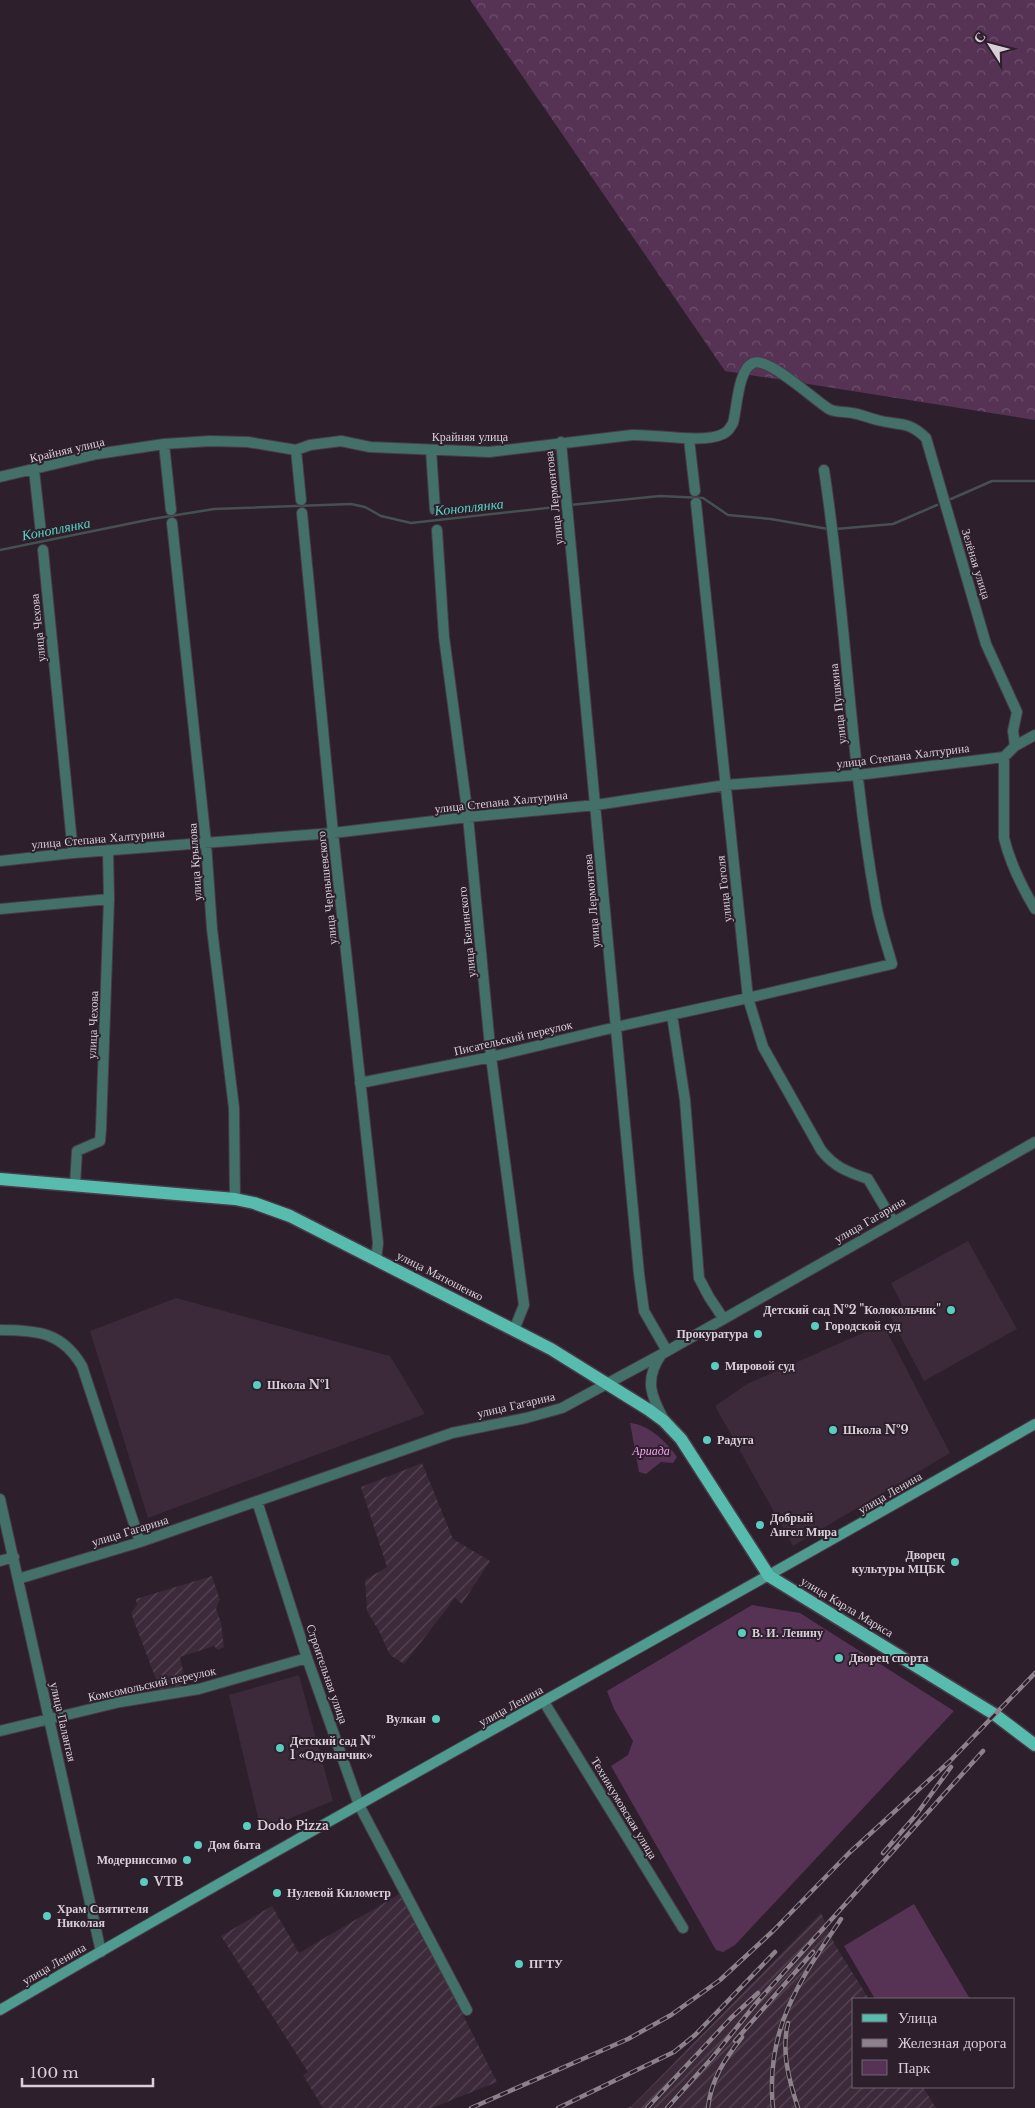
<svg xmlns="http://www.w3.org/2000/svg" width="1035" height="2108" viewBox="0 0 1035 2108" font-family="'Libre Baskerville',serif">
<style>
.built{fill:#3c293a}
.industrial{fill:url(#industrial-furrows)}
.green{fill:#563354}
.forest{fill:url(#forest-crowns)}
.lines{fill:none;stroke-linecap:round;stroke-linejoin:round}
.stream{stroke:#475050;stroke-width:2.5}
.street-casing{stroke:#483b48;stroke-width:12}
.secondary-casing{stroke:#483b48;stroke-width:12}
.primary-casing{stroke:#483b48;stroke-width:15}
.street{stroke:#437069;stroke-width:10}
.secondary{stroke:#4f9b8f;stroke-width:10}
.primary{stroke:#57bcad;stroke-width:12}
.rail-casing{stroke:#8d818c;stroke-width:4.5}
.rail{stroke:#2d1f2c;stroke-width:2.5;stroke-dasharray:8;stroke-linecap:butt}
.poi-dot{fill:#59cebe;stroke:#2d1f2c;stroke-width:2}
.labels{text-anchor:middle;stroke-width:4;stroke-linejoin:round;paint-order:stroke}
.street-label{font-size:12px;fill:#d8cfd8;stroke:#2d1f2c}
.poi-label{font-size:12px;font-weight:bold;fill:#d8cfd8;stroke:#2d1f2c;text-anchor:start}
.park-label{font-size:12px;font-style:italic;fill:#f8a3f4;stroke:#2d1f2c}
.water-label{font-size:14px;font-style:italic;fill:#57d6c5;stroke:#2d1f2c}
</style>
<defs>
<pattern id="industrial-furrows" width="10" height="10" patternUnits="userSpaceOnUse" patternTransform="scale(1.25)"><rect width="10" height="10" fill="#3c293a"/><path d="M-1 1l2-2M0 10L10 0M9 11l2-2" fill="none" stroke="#574756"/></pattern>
<pattern id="forest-crowns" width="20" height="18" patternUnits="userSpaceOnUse" patternTransform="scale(1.25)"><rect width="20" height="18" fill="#563354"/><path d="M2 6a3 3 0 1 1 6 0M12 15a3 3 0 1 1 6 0" fill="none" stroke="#6e506c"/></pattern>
</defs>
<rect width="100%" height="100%" fill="#2d1f2c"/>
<!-- built -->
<path class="built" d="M968,1241L1017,1329L924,1381L889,1314L902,1305L891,1283Z
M176,1298L390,1356L425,1414L148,1518L90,1331Z
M883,1324L950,1453L793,1546L715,1406L747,1384Z
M299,1675L333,1801L261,1830L229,1695Z"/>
<!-- industrial -->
<path class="industrial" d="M422,1463L453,1539L490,1561L462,1604L455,1598L404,1664L390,1655L379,1631L367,1611L365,1580L387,1567L361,1487Z
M212,1576L220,1600L216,1608L221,1623L224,1647L218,1650L214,1646L180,1657L186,1684L160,1690L131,1613L137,1605L136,1599Z
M401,1893L497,2082L432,2108H323L303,2075L308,2072L221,1936L272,1906L299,1953Z
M821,1913L835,1945L869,1999H854V2087H923L936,2108H626L632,2106Z"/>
<!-- green -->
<path class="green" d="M630,1423C648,1424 667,1442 677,1457L673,1463L661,1462L646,1474L639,1472Z
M752,1605L800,1613L954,1711L735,1945L723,1952L716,1950L611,1766L628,1755L633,1741L614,1709L607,1691Z
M914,1904L970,1999H875L844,1946Z"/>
<!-- forest -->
<path class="forest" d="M470,0H1035V420L725,371Z"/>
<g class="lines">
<!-- stream -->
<path class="stream" d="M951,499L992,481H1035
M570,505L660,496L703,498L728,515L771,519L828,529
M836,529L893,524L937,505
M0,550L152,519L214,509L351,504L365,507L381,516L411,523L565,506"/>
<!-- street casing -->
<g class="street-casing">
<path id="street" d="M689,439L695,491
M561,442L639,1274L644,1311L667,1351
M164,444L171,510
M296,450L301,500
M431,450L435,510
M34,470L41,533
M0,477L97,454L164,444L210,441L248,442L296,450L310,445L341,441L370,447L489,452L632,435C656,434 703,444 723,434C728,432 730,428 733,423C737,409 738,369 753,363C768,356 814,400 829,409C836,413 844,411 852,413C860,414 869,418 877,420C900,426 907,420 926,438L986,644L1017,712L1013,731L1015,746
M696,503L748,998L763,1047L821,1150C834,1167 848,1172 868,1179L893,1221
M302,513L333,833L378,1243L376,1260
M172,523L206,843L212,929L234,1108L235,1199
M437,530L444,637L468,817L491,1057L524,1305L514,1330
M43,550L73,853
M1004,757V838C1010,863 1022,887 1035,909
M1004,757L1015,746L1035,735
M0,861L73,853L333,833L468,817L596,805L726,785L858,775L1004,757
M0,909L109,899
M672,1015L685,1100L699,1278L709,1297L723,1318
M360,1083L491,1057L616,1027L748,998L892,964C886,942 878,920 875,898C850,757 846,612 824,470
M75,1185L77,1151L100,1141L101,1129L109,899L108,850
M0,1330C37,1330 62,1332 82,1366L140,1542
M661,1355C644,1380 651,1396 664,1420
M0,1499L101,1952
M257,1501L307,1658L359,1805L467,2010
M0,1561L14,1557
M18,1579L140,1542L452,1433L526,1418L562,1408L662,1354L1035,1142
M544,1702L683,1928
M0,1731L120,1702L199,1689L307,1658"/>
</g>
<!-- secondary casing -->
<g class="secondary-casing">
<path id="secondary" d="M0,2010C342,1810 691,1622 1035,1424"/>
</g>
<!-- primary casing -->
<g class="primary-casing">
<path id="primary" d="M0,1179L235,1199L254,1203L290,1216L551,1349L649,1410L664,1421L681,1439L769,1576L994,1714L1035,1745"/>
</g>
<!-- street -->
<use href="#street" class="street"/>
<!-- secondary -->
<use href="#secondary" class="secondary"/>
<!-- primary -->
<use href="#primary" class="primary"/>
<!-- rail casing -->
<g class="rail-casing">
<path id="rail" d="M883,1853L916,1815L951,1767
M788,2023C781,2052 789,2080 798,2108
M735,2041L813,1952
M471,2108L628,2039L671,2015L720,1980L773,1931L849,1853L950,1761L1035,1673
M558,2108L674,2052L695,2035L775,1952
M647,2108L731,2018L758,1993
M667,2108L712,2058L758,2001L983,1751
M708,2108C711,2079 725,2059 742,2037
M773,2108C765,2030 799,1981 841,1919"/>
</g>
<!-- rail -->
<use href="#rail" class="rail"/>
</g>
<!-- markers -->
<g class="poi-dot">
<circle cx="951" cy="1310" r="5"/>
<circle cx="815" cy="1326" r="5"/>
<circle cx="758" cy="1334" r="5"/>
<circle cx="715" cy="1366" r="5"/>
<circle cx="257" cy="1385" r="5"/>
<circle cx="833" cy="1430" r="5"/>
<circle cx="707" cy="1440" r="5"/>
<circle cx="760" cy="1525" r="5"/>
<circle cx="955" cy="1562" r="5"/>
<circle cx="742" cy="1633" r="5"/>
<circle cx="839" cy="1658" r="5"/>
<circle cx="436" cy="1719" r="5"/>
<circle cx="280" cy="1748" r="5"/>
<circle cx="247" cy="1826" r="5"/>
<circle cx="198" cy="1845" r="5"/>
<circle cx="187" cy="1860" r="5"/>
<circle cx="144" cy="1882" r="5"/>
<circle cx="277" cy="1893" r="5"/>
<circle cx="47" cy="1916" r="5"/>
<circle cx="519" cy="1964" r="5"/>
</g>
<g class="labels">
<!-- street labels -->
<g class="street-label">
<text x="470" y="441">Крайняя улица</text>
<text transform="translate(67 450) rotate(-13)" y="4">Крайняя улица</text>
<text transform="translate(554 498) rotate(-96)" y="4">улица Лермонтова</text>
<text transform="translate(976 564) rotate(73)" y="4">Зелёная улица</text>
<text transform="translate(38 628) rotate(-96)" y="4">улица Чехова</text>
<text transform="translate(838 704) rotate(-96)" y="4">улица Пушкина</text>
<text transform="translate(903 756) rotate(-7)" y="4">улица Степана Халтурина</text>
<text transform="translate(501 802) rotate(-6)" y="4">улица Степана Халтурина</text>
<text transform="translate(98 839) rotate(-5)" y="4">улица Степана Халтурина</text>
<text transform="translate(195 862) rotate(-94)" y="4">улица Крылова</text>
<text transform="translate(327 888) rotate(-96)" y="4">улица Чернышевского</text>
<text transform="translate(724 889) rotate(-96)" y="4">улица Гоголя</text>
<text transform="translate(592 901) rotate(-95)" y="4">улица Лермонтова</text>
<text transform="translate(467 932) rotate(-96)" y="4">улица Белинского</text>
<text transform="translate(93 1025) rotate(-88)" y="4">улица Чехова</text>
<text transform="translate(513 1038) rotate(-13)" y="4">Писательский переулок</text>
<text transform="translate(870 1220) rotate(-30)" y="4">улица Гагарина</text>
<text transform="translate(440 1276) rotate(27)" y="4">улица Матюшенко</text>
<text transform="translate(516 1405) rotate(-13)" y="4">улица Гагарина</text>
<text transform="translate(890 1493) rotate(-30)" y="4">улица Ленина</text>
<text transform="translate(130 1531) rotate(-17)" y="4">улица Гагарина</text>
<text transform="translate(847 1607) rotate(31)" y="4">улица Карла Маркса</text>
<text transform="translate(327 1674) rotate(71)" y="4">Строительная улица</text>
<text transform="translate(152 1684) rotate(-12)" y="4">Комсомольский переулок</text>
<text transform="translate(511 1706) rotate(-29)" y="4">улица Ленина</text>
<text transform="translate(63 1722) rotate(77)" y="4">улица Палантая</text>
<text transform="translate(624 1808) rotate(59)" y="4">Техникумовская улица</text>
<text transform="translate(54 1964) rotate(-30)" y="4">улица Ленина</text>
</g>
<!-- poi labels -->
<g class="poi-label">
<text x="941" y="1314" text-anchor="end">Детский сад №2 "Колокольчик"</text>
<text x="825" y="1330">Городской суд</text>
<text x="748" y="1338" text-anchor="end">Прокуратура</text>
<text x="725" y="1370">Мировой суд</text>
<text x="267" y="1389">Школа №1</text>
<text x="843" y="1434">Школа №9</text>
<text x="717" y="1444">Радуга</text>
<text x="770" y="1522">Добрый<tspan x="770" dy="14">Ангел Мира</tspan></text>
<text x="945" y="1559" text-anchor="end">Дворец<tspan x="945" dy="14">культуры МЦБК</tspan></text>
<text x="752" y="1637">В. И. Ленину</text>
<text x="849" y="1662">Дворец спорта</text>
<text x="426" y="1723" text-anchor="end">Вулкан</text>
<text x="290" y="1745">Детский сад №<tspan x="290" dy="14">1 «Одуванчик»</tspan></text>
<text x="257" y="1830">Dodo Pizza</text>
<text x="208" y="1849">Дом быта</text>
<text x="177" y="1864" text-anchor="end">Модерниссимо</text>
<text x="154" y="1886">VTB</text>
<text x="287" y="1897">Нулевой Километр</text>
<text x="57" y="1913">Храм Святителя<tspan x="57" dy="14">Николая</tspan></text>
<text x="529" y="1968">ПГТУ</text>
</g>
<!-- park labels -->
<g class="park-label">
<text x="651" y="1455">Ариада</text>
</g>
<!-- water labels -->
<g class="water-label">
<text transform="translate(469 507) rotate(-6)" y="5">Коноплянка</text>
<text transform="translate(56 529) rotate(-11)" y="5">Коноплянка</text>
</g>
</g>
<!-- legend -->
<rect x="852" y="1998" width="162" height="90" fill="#2d1f2c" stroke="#716571"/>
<rect x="862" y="2014" width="25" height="8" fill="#57bcad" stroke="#716571"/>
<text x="898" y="2023" font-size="15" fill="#d8cfd8">Улица</text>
<rect x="862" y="2039" width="25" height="8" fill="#8d818c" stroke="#716571"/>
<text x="898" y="2048" font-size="15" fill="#d8cfd8">Железная дорога</text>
<rect x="862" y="2060" width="25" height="15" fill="#563354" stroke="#716571"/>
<text x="898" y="2073" font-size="15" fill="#d8cfd8">Парк</text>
<!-- north arrow -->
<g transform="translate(990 45) rotate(306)" stroke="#2d1f2c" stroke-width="4" paint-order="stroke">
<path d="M0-4L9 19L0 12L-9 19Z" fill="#d8cfd8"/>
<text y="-8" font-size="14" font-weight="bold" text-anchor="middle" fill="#d8cfd8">С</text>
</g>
<!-- scale -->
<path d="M22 2078v8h131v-8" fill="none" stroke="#d8cfd8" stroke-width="2.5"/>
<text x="30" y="2078" font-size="15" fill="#d8cfd8" stroke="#2d1f2c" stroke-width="4" paint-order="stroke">100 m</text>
</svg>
